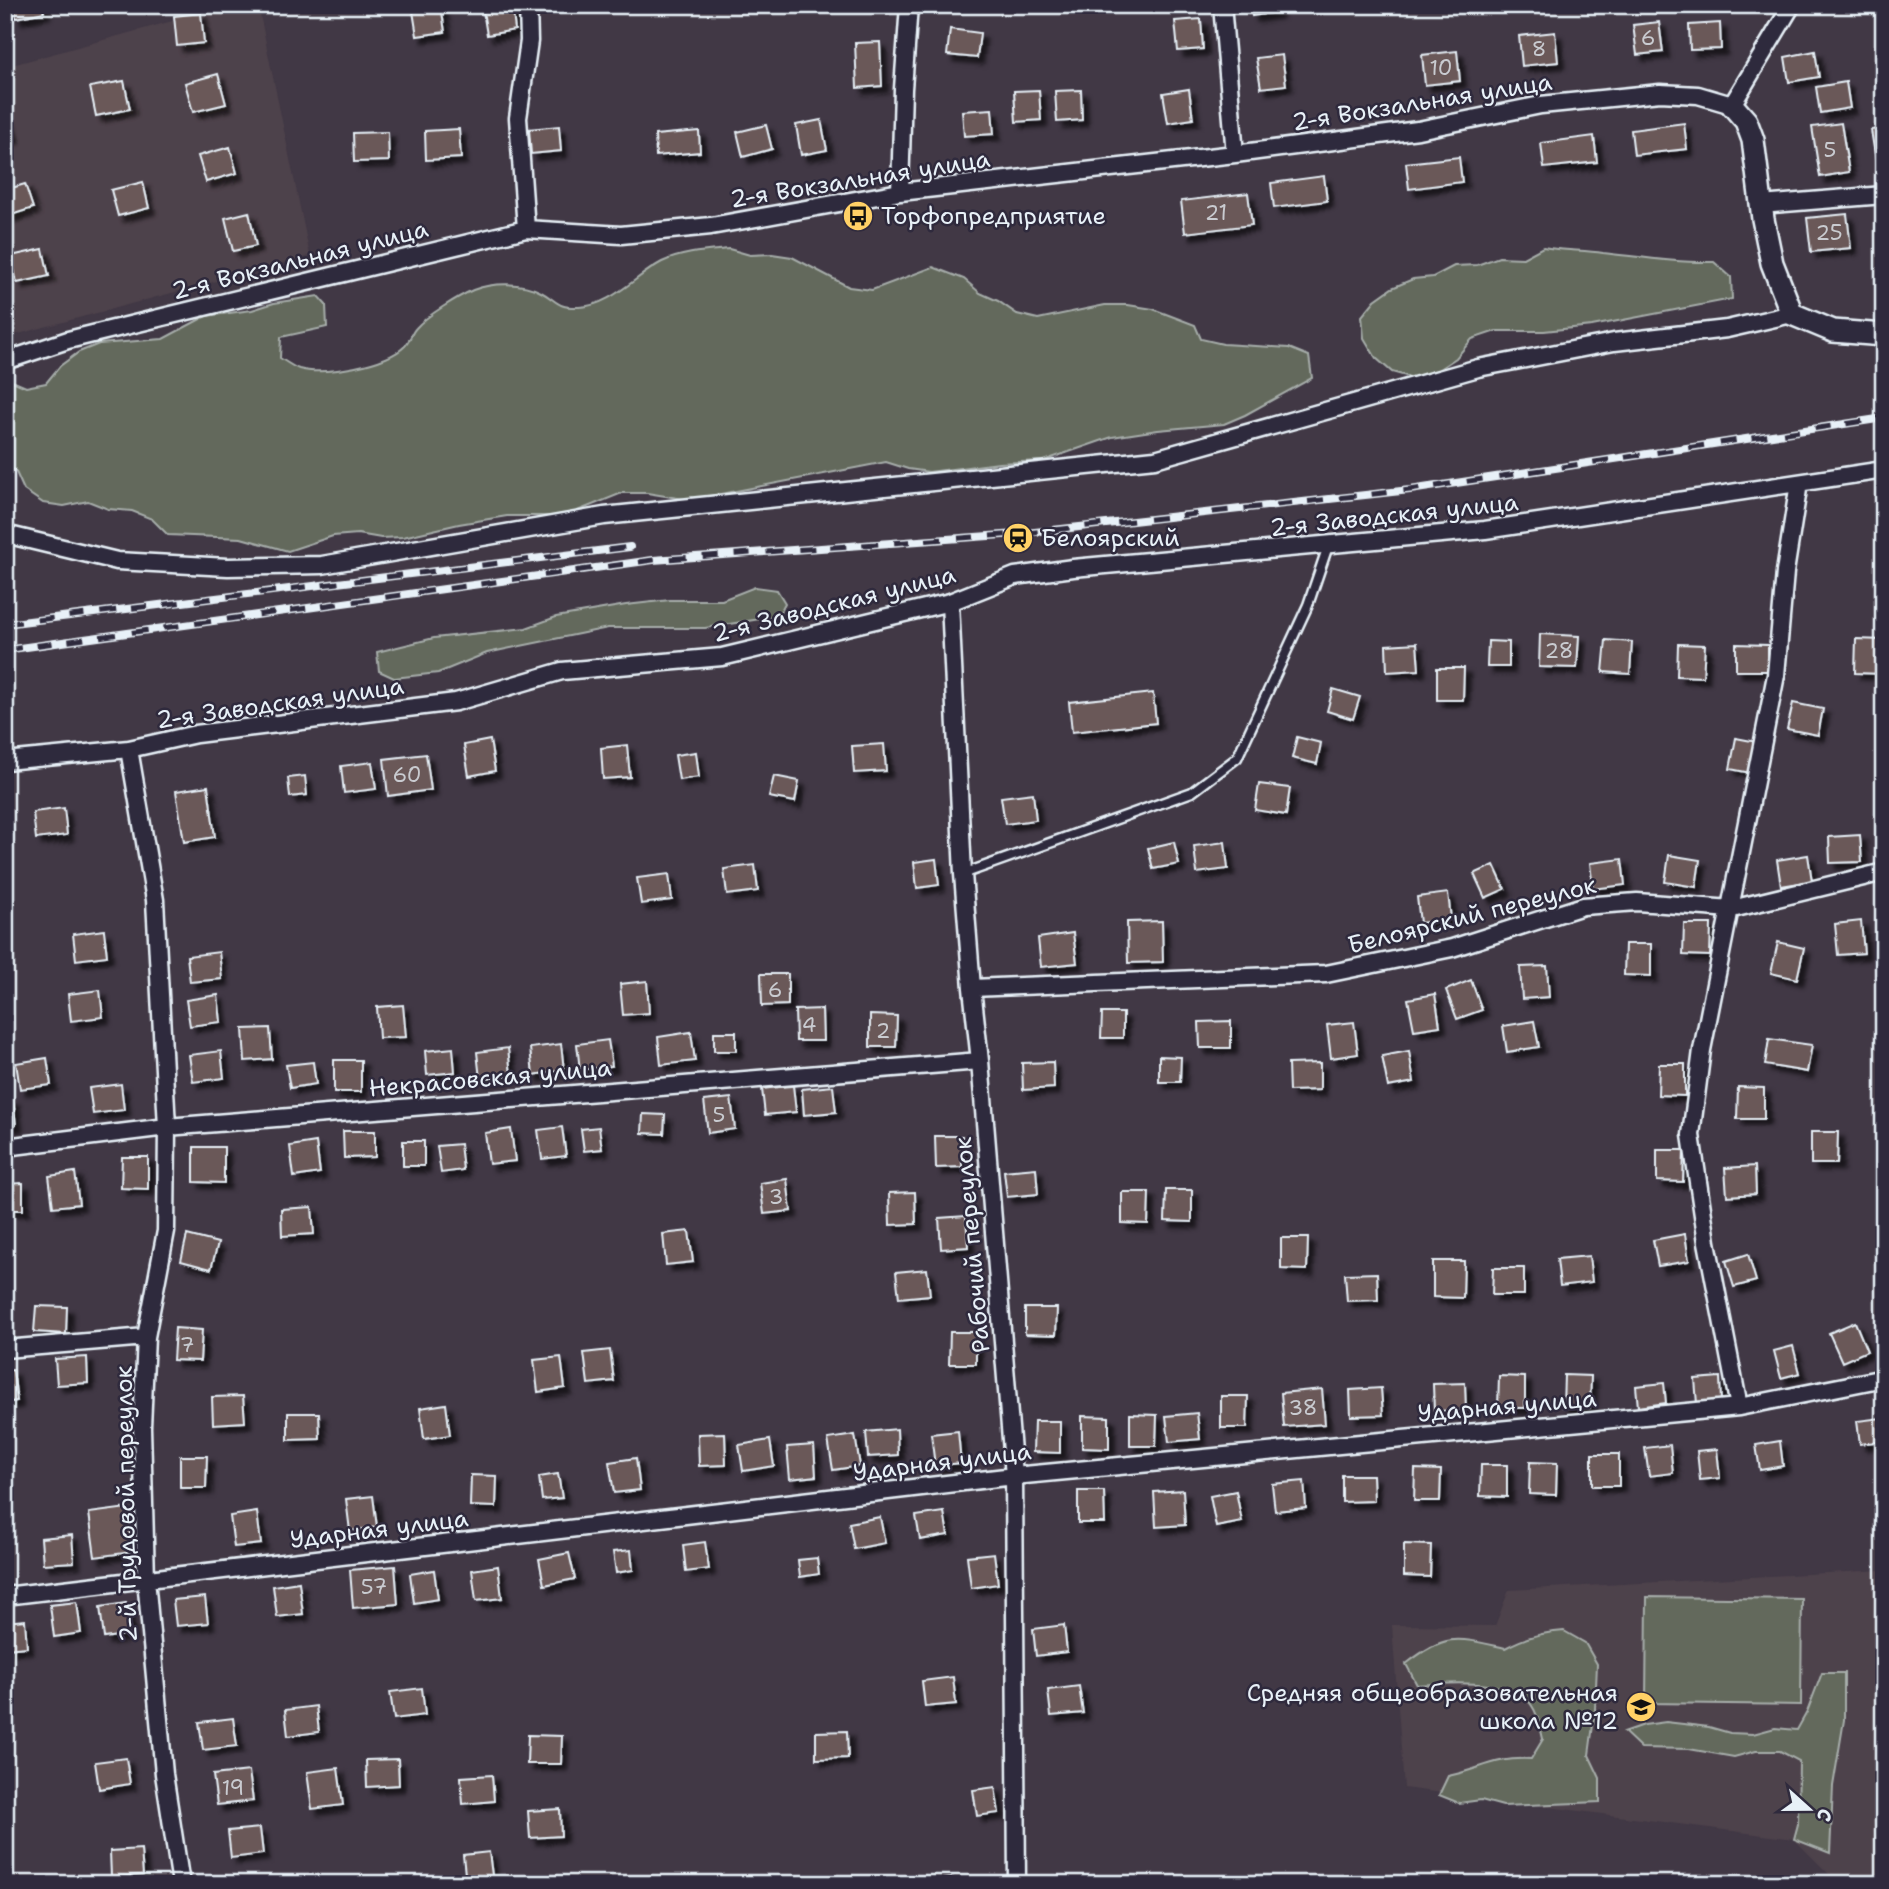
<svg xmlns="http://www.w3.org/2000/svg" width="1889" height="1889" viewBox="0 0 1889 1889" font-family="'Shantell Sans',sans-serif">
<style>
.built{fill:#4e424b}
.green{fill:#64695c;stroke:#a6adaa;stroke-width:2}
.building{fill:#6b5959;stroke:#e8f1f8;stroke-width:2;filter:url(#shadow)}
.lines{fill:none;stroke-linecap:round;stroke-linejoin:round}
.service-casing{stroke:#e8f1f8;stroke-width:13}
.minor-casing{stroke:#e8f1f8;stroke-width:21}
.tertiary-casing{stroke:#e8f1f8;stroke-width:26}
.service{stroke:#2f2a3d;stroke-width:8}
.minor{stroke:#2f2a3d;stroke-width:16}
.tertiary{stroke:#2f2a3d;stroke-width:21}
.rail-casing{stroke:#e8f1f8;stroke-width:8}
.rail{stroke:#2f2a3d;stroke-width:5;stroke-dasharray:16;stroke-linecap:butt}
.labels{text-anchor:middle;stroke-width:5;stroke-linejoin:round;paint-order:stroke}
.number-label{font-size:21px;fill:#c9cbd0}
.street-label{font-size:24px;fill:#e8f1f8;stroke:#2f2a3d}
.poi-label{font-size:24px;fill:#e8f1f8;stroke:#2f2a3d;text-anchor:start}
</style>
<defs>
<filter id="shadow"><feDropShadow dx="6" dy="6" stdDeviation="2" flood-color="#0009"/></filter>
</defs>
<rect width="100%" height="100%" fill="#413845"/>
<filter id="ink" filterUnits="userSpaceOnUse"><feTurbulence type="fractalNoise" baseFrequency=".0143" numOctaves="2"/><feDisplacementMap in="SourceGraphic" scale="14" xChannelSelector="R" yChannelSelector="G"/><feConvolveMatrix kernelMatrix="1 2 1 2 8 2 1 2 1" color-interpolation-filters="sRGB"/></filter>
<g filter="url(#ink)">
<!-- built -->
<path class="built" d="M231,5H258L310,256L7,337L5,67Z
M1884,1570V1884L1838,1883L1794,1839L1404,1788L1392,1625L1495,1626L1509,1590Z"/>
<!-- green -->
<path class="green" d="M1543,247C1563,251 1583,250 1603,253C1640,257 1677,263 1714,262L1731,277L1732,299L1592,326L1544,331H1496L1472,339L1456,358L1436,371L1413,378L1392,372L1376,358L1364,338L1362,316L1375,300L1392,288L1413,279L1433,277L1454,266L1477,265L1499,257L1523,258Z
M729,249L750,255L772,254L792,257L849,287L872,290L933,267L964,279L980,293L998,301L1017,314L1038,319L1105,305H1128L1153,309L1195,325L1201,339L1223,344L1289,348L1309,356L1312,378L1245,415L1224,424L1158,430L1112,437L1043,461L999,463L929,472L908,469L886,462L690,500L647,493H622L575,512L553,516H507L459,524L403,537L381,538L358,534L333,536L288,551L241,538L168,535L152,519L132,511L108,509L88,501L64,506L43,503L24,490L15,470L5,468V378L26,387L46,383L60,366L79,352L99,344L163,339L206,316L252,310L274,303L318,296L326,305L327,327L281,337L280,358C286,362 293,367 299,369C324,376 386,365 405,346C410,341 411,333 416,328C426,316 459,296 473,290C493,282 522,282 541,292C558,301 556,308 579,307C611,306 635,276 662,262C682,252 707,251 729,249Z
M755,587L777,590L785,603L778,616L705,628H608L487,653L438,673L394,678L379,671L377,652L434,638L526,628L556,617L626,605L670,600H722Z
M1647,1597L1802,1599L1801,1705L1646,1703Z
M1564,1631L1585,1643L1597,1664L1595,1710L1589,1755L1600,1778V1802L1503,1806L1481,1800L1459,1803L1439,1795L1448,1776C1482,1769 1494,1757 1531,1759L1543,1739C1540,1726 1537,1708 1526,1699C1504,1679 1446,1683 1417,1685L1406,1664C1447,1632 1457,1637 1505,1648C1525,1637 1542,1632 1564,1631Z
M1822,1673H1844V1720L1833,1786L1830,1853L1794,1839L1798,1824L1799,1761L1780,1751H1756L1734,1757L1689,1749L1641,1748L1624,1732L1644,1725L1666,1722L1709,1727L1730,1733L1753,1734L1775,1728L1797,1730L1807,1712Z"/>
<!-- building -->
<path class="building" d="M13,5H43L44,12L16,18Z
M412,5H441L445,32L417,36Z
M482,5H512L515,30L487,35Z
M1250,5H1276L1277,12L1252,16Z
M201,13L204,43L177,46L174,16Z
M1201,19L1203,49L1178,51L1175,21Z
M1659,22L1663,52L1637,55L1633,25Z
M1720,23L1721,49L1690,50L1689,25Z
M950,29L980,33L977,58L947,55Z
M1555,32L1558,62L1522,66L1519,36Z
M880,42L882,86L857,88L855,43Z
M1457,51L1460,81L1425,85L1422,55Z
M1815,51L1819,77L1789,82L1785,57Z
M1282,55L1286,85L1261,88L1256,58Z
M218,74L226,104L193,112L185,83Z
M124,81L130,109L96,116L90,87Z
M1846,82L1850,108L1820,113L1816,87Z
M1189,89L1193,119L1168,123L1163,93Z
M1039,90L1041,120L1016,122L1014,91Z
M1081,90L1082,120L1057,122L1055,91Z
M992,109L994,134L964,136L962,111Z
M5,111L13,137L5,139Z
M821,120L827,150L801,155L796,125Z
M1684,123L1687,149L1634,155L1631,130Z
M1841,123L1849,172L1820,177L1812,127Z
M766,125L772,149L743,157L737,132Z
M559,126L561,151L531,154L529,129Z
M1884,128V178L1879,179L1871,130Z
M459,129L461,158L426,160L425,131Z
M699,131L700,152L656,156L655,135Z
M388,132L389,161L354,162L353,133Z
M1594,136L1597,162L1544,168L1541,143Z
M230,147L237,173L206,182L198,156Z
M1459,157L1462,182L1409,189L1406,163Z
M1324,176L1327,201L1274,208L1271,183Z
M143,182L149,208L118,216L111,190Z
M25,184L33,208L5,217V190Z
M1248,193L1252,225L1185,233L1181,201Z
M249,212L256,246L233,251L225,218Z
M1847,214L1851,248L1811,252L1807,218Z
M43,249L49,276L17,283L11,256Z
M1540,634L1579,636L1577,668L1539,667Z
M1856,639L1884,640V674L1855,673Z
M1606,640L1632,642L1630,674L1603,672Z
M1488,641L1509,642V667H1487Z
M1417,643L1419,670L1387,672L1386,645Z
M1678,644L1705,645L1703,677L1677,676Z
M1736,644L1768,645V671H1736Z
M1437,668H1464L1463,700H1437Z
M1333,689L1360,697L1353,719L1327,711Z
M1153,693L1156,723L1072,732L1069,702Z
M1793,703L1823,709L1818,735L1787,729Z
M1297,737L1321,743L1317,764L1292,758Z
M1736,738L1762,743L1756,774L1730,769Z
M490,740L495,771L469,776L464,745Z
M884,744L886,771L854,773L852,746Z
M627,745L630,777L603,779L601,748Z
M696,752L699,777L679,780L675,755Z
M426,754L431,790L388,796L384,759Z
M372,762L376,789L344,793L341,766Z
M305,776L307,795L290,797L288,778Z
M774,776L799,781L795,802L769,797Z
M1259,784L1290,788L1286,815L1255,810Z
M208,786L215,837L184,842L176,791Z
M1033,793L1036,820L1005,824L1001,797Z
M64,808L67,835L36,839L33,812Z
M1860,835L1862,862L1830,863L1829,837Z
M1174,842L1179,864L1153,869L1148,848Z
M1225,842L1228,869L1197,873L1194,846Z
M1669,855L1700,860L1696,887L1665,882Z
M1808,855L1812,881L1781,886L1777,860Z
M936,859L939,885L917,888L914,862Z
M1622,859L1625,885L1593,889L1590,863Z
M755,865L758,891L727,895L724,869Z
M1494,865L1505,889L1485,898L1474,874Z
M669,874L672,900L641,904L637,878Z
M1448,893L1451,919L1420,923L1417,897Z
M1162,921L1163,962L1128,963L1127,922Z
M1861,921L1864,953L1838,955L1835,924Z
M1684,924H1711L1710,956L1683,955Z
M104,930L107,956L76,960L73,934Z
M1073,933L1077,963L1041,967L1038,938Z
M1778,942L1804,948L1797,979L1771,973Z
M1625,944H1651V976L1624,975Z
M219,952L222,979L190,982L187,956Z
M1547,966L1549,997L1522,999L1520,967Z
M761,974H788V1005L762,1006Z
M1471,980L1482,1010L1457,1019L1446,990Z
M647,981L649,1013L623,1015L620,984Z
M100,990L103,1017L71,1021L68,994Z
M1435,994L1440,1026L1414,1030L1408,999Z
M218,995L221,1022L190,1026L186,1000Z
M403,1005L406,1037L379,1038L377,1007Z
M822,1009L823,1041H796L795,1010Z
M1102,1013H1123V1038H1101Z
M870,1015L897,1016L896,1047H870Z
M1231,1021V1048H1200L1199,1022Z
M1534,1021L1539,1047L1507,1052L1503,1026Z
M1354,1022L1358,1054L1331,1058L1327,1025Z
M270,1028L272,1059L245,1061L243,1029Z
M691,1032L695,1061L661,1065L658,1037Z
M714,1032H736V1051H714Z
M1769,1039L1812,1045L1807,1072L1765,1065Z
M608,1040L612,1066L580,1070L577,1044Z
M561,1044L564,1070L533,1075L530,1048Z
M453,1048L455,1072L427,1075L425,1051Z
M508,1048L511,1075L480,1079L477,1052Z
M221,1051L224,1078L193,1082L189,1055Z
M1409,1051L1414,1082L1388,1087L1382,1056Z
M1159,1056L1181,1057L1180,1082H1159Z
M47,1058L51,1085L20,1089L16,1063Z
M334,1060H361V1092H334Z
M313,1062L316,1084L290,1088L286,1065Z
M1053,1062L1054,1088L1023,1090L1022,1063Z
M1320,1063V1090L1289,1091L1288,1064Z
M1659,1064H1685V1096L1658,1095Z
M121,1084L124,1110L93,1114L89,1088Z
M793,1085L796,1112L765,1115L762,1089Z
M833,1086L836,1112L804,1115L802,1089Z
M1738,1087L1764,1088V1119H1737Z
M731,1098L735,1129L708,1133L704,1101Z
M13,1099L16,1125L5,1127V1100Z
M643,1114L665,1115L664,1134L642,1133Z
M562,1127L566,1156L542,1159L538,1130Z
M599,1127L602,1149L584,1151L581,1129Z
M511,1129L515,1161L489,1164L485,1133Z
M343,1131H375V1157L344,1158Z
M1811,1132H1838L1837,1164H1811Z
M935,1136H962V1167L936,1168Z
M403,1141H424V1166H403Z
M316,1142L320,1173L294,1177L290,1146Z
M460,1144L463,1170L441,1173L437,1146Z
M194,1147H224V1183L194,1182Z
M1657,1150H1684L1683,1182L1657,1181Z
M122,1157H148V1189L121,1188Z
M1755,1166L1756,1194L1727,1196L1725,1168Z
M1036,1168L1038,1194L1007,1197L1004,1171Z
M75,1172L79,1204L53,1207L49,1176Z
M787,1179L791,1211L764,1214L760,1183Z
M23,1183V1210H5V1184Z
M1166,1190H1192V1222L1165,1221Z
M915,1192L916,1224L890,1225L889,1193Z
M1122,1192H1149L1148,1224L1122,1223Z
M312,1207L314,1234L282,1236L281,1209Z
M966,1216L968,1247L941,1249L939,1218Z
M689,1231L693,1262L666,1265L663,1234Z
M1685,1234L1689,1261L1658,1266L1653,1240Z
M187,1235L218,1243L211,1269L181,1261Z
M1281,1238H1308L1307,1270L1281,1269Z
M1748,1254L1756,1281L1734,1287L1726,1261Z
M1589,1256L1592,1282L1560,1286L1557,1259Z
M1433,1261H1464L1463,1298L1433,1297Z
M1493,1268H1524V1295H1492Z
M927,1269L930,1295L899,1298L896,1272Z
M1377,1273L1378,1300L1347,1301L1345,1274Z
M36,1306L67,1307L66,1334L34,1332Z
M1025,1308H1057L1056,1335L1025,1334Z
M1855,1322L1867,1351L1842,1362L1829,1333Z
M175,1328L202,1330L200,1361L173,1360Z
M950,1332H976V1364H949Z
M1793,1346L1800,1373L1781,1378L1774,1351Z
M610,1350L614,1381L588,1384L584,1353Z
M87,1357L88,1383L57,1385L55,1359Z
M561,1357L565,1388L538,1392L534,1360Z
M13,1370L17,1401L5,1403V1371Z
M1564,1375L1591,1376L1590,1408L1563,1407Z
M1499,1376L1525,1377V1408H1498Z
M1720,1377L1721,1402L1697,1404L1695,1379Z
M1465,1383L1466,1410L1434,1411L1433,1384Z
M1664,1383L1666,1403L1638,1407L1636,1386Z
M1381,1388L1383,1415L1351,1416L1350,1390Z
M1322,1389L1325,1424L1284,1427L1281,1393Z
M243,1396L245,1422L213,1424L212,1397Z
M1221,1396H1248L1247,1428H1221Z
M446,1404L450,1435L424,1439L420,1408Z
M288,1413H319L320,1439L288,1440Z
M1197,1413L1200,1439L1169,1442L1166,1416Z
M1130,1414L1157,1415L1156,1446H1130Z
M1082,1416L1109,1417V1449L1082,1448Z
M1881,1418L1884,1441L1860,1444L1857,1421Z
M1034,1421H1060V1453L1033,1452Z
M897,1429L898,1455L868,1457L866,1432Z
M958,1431L961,1463L935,1466L931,1434Z
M725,1433L726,1465L699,1466L698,1434Z
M855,1435L860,1466L833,1470L828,1439Z
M770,1440L774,1466L743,1471L739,1445Z
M1780,1441L1783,1466L1760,1470L1756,1445Z
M814,1445L816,1476L790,1479L787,1447Z
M1670,1445L1673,1473L1649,1476L1645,1448Z
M1717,1449L1720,1478L1700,1480L1697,1451Z
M1592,1454H1619V1486H1592Z
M180,1456H207L206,1488H180Z
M636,1458L640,1490L614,1493L609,1462Z
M1530,1462L1557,1463L1556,1495L1529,1494Z
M1481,1465H1507V1497L1480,1496Z
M1415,1469L1441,1470L1440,1501H1414Z
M558,1474L562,1498L542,1500L539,1477Z
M471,1475L497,1476L496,1507L470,1506Z
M1342,1475H1373L1374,1501L1342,1502Z
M1304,1481L1306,1508L1275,1511L1272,1484Z
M1183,1490L1185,1525L1156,1527L1154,1492Z
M1078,1491H1104L1105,1523H1078Z
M1236,1491L1242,1522L1216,1527L1210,1496Z
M373,1496L377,1527L350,1531L346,1499Z
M127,1508L132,1552L95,1557L89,1513Z
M257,1512L261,1544L234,1547L230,1516Z
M944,1512L948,1535L920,1540L916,1516Z
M880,1517L885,1543L854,1549L849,1523Z
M72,1535L74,1562L43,1564L41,1538Z
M705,1542L709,1569L686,1572L683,1545Z
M1404,1544L1431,1545L1430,1577L1404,1576Z
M631,1550L633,1570L616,1573L613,1552Z
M569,1553L575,1579L544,1585L539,1559Z
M994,1553L998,1584L971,1588L967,1556Z
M817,1558L819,1574L800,1577L798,1560Z
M395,1566L398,1604L353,1608L350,1570Z
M498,1566L502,1598L476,1601L472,1570Z
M434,1570L438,1599L414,1603L410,1574Z
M299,1582L303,1614L277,1617L273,1586Z
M205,1597L208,1623L176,1626L173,1600Z
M77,1602L81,1633L54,1637L50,1605Z
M126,1603L130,1634L104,1638L100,1607Z
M25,1620L27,1647L5,1649V1622Z
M1064,1625L1067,1652L1036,1656L1033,1629Z
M953,1677L956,1704L925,1707L922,1681Z
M1079,1686L1083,1713L1051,1716L1048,1690Z
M422,1688L425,1715L394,1719L390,1692Z
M316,1706L319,1732L288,1736L285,1710Z
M233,1718L237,1746L203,1750L199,1722Z
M847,1731L848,1758L816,1759V1732Z
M528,1735L562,1736L561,1764H527Z
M1884,1756V1858H1880Z
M126,1758L130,1784L99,1789L95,1762Z
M398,1759L399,1785L367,1787L366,1760Z
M338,1768L343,1805L312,1809L307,1772Z
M249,1771L253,1801L217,1805L213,1775Z
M492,1775L494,1801L463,1804L461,1777Z
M995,1787L999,1813L977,1816L973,1790Z
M560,1809L561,1836L530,1838L528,1811Z
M260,1828L263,1854L231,1858L228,1831Z
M141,1849L143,1875L111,1877L110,1851Z
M489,1852L493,1883L466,1884L463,1855Z
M953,1878L954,1884H927L926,1881Z"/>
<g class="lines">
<!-- service casing -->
<g class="service-casing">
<path id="service" d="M963,874L1192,792L1237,758L1308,605L1328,546"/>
</g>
<!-- minor casing -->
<g class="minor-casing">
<path id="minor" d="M1222,5L1235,154
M900,192L903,89L909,5
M1761,205L1884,195
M526,229L518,118L529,41L528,5
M5,361L68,340L526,229L621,235L711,226L900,192L1235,154L1418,130L1541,105L1660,93L1698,95L1732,105L1792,5
M5,534L117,561L228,567L322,565L604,516L1155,459L1478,368L1614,342L1727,329L1792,314
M950,602L963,874L972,988L980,1061L1014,1476L1017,1884
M129,749L155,900L167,1127L166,1231L146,1337L142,1427L146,1579L164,1774L181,1884
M5,761L129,749L196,734L456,702L562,671L722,657L950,602L1015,576L1073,568L1485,530L1884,470
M972,988L1326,974L1452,948L1583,906L1637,902L1732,909L1884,872
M5,1147L167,1127L980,1061
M5,1349L146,1337
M1739,1407L1707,1242L1691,1135L1702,1050L1776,675L1785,572L1799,483
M5,1596L1014,1476L1739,1407L1884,1378"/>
</g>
<!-- tertiary casing -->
<g class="tertiary-casing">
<path id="tertiary" d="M1732,105L1746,121L1753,140L1763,219L1772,263L1792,314L1833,331L1884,335"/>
</g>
<!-- service -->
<use href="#service" class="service"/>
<!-- minor -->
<use href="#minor" class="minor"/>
<!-- tertiary -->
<use href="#tertiary" class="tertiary"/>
<!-- rail casing -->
<g class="rail-casing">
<path id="rail" d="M5,624L630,547
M5,650L653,560L1017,534L1410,490L1884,418"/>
</g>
<!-- rail -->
<use href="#rail" class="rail"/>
</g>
</g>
<!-- icons -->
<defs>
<g id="bus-disc" transform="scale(1.575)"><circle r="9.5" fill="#ffd166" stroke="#2f2a3d"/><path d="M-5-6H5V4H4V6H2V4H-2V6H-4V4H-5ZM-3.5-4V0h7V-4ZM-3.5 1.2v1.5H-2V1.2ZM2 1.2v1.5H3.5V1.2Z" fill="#111"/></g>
<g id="station-disc" transform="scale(1.575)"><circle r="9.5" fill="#ffd166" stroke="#2f2a3d"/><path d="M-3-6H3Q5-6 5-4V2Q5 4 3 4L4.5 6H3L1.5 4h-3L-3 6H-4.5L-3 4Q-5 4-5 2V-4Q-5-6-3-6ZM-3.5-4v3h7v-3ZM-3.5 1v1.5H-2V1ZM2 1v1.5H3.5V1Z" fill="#111"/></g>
<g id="school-disc" transform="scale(1.575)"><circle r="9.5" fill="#ffd166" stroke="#2f2a3d"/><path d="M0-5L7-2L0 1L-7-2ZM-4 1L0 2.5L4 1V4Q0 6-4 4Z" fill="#111"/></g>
</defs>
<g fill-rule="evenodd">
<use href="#bus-disc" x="858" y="216"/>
<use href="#station-disc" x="1018" y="538"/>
<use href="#school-disc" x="1641" y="1707"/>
</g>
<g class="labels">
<!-- number labels -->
<g class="number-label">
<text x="1648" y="45">6</text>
<text x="1539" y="56">8</text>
<text x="1441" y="75">10</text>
<text x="1830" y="157">5</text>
<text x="1216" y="220">21</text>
<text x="1829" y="240">25</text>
<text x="1559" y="658">28</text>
<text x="407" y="782">60</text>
<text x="775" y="997">6</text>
<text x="809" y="1032">4</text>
<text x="883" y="1038">2</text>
<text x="719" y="1122">5</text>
<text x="776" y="1204">3</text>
<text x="187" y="1352">7</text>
<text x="1303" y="1415">38</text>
<text x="374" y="1594">57</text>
<text x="233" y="1795">19</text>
</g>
<!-- street labels -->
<g class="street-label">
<text transform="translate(1422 102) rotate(-9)" y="8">2-я Вокзальная улица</text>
<text transform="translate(860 179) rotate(-9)" y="8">2-я Вокзальная улица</text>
<text transform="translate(300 260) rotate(-14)" y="8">2-я Вокзальная улица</text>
<text transform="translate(1394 515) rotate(-6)" y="8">2-я Заводская улица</text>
<text transform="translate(834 604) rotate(-14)" y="8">2-я Заводская улица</text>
<text transform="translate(280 703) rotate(-8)" y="8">2-я Заводская улица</text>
<text transform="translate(1472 915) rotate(-14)" y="8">Белоярский переулок</text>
<text transform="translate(490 1078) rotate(-5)" y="8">Некрасовская улица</text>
<text transform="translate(972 1245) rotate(-95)" y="8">Рабочий переулок</text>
<text transform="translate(1507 1406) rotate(-5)" y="8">Ударная улица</text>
<text transform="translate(942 1462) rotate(-7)" y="8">Ударная улица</text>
<text transform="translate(126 1504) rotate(-91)" y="8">2-й Трудовой переулок</text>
<text transform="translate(379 1529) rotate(-7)" y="8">Ударная улица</text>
</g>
<!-- poi labels -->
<g class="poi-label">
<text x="881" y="224">Торфопредприятие</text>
<text x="1041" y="546">Белоярский</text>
<text x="1618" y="1701" text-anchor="end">Средняя общеобразовательная<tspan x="1618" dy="28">школа №12</tspan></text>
</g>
</g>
<!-- margin -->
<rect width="1889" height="1889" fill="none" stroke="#2f2a3d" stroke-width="28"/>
<rect x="14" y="14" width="1861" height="1861" fill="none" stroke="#e8f1f8" stroke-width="2.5" filter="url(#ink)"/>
<!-- north arrow -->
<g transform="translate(1809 1809) rotate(111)" stroke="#2f2a3d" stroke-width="5" paint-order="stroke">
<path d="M0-5L12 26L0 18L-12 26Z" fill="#e8f1f8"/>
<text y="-10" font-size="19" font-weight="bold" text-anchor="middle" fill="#e8f1f8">С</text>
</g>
</svg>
